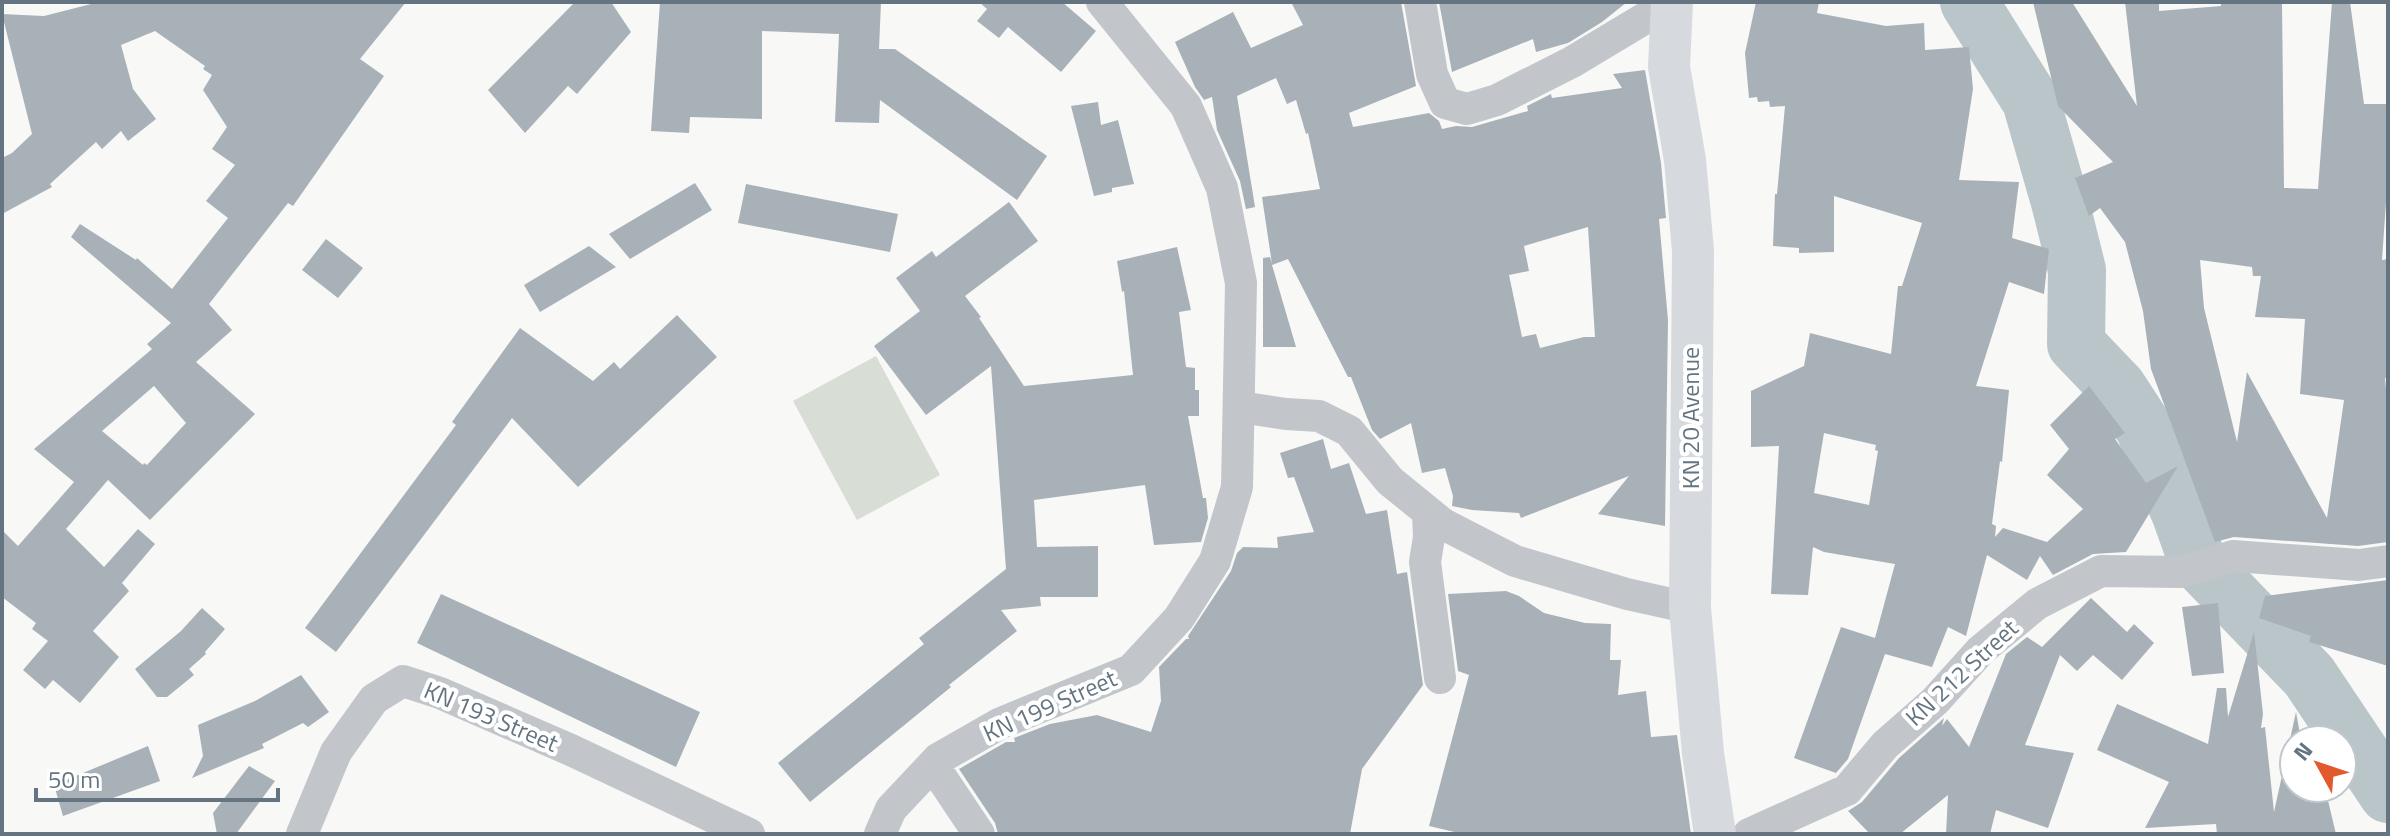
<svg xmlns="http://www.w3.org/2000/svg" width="2390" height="836" viewBox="0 0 2390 836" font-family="'Titillium Web',sans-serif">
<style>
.park{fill:#d8ddd5}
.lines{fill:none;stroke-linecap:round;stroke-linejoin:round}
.stream{stroke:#bac5ca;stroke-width:10}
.river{stroke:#bac5ca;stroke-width:58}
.building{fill:#a8b1b7;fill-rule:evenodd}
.minor{stroke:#c2c6ca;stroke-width:32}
.major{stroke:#d6dade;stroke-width:42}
.labels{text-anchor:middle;stroke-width:8;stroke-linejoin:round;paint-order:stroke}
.street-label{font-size:24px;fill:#647481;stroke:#fff}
</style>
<rect width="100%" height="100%" fill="#f8f8f6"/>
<!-- park -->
<path class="park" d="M876,356L940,475L857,520L793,401Z"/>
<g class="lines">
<!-- stream -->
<path class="stream" d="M2031,101L2044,81"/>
<!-- river -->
<path class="river" d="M1969,2L2031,101L2060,202L2077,270L2076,344L2118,388L2144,428L2181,515L2197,560L2309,676L2388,794"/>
</g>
<!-- building -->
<path class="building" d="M99,2H406L360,59L384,76L293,206L288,203L209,304L232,330L196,362L255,414L150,520L108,480L66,529L104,567L138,529L155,544L122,583L129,591L93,631L119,657L80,703L53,680L45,689L23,670L48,641L32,629L36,623L2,597V530L18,546L74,482L34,449L152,349L147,344L171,323L71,237L80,224L136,260L137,258L172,289L228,218L206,201L235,165L212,149L227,127L203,90L212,75L203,69L205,66L155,31L121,45L133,89L156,119L128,141L121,131L102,149L96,142L50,184L52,187L2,214V158L12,153L32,134L2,14L44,16ZM154,386L186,423L147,465L144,463L143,465L102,431Z
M575,2H611L631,32L577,94L568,86L525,133L488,90Z
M660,2H881L879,49H895L1047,156L1017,200L880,100L879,123L835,122L839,34L762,31V119L690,117L689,133L651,131Z
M979,2H1062L1096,31L1061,72L1008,27L999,38L977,21L987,9Z
M1291,2H1401L1416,86L1349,113L1353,127L1429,113L1439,121L1442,129L1456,126L1472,127L1528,111L1527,106L1551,94L1552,98L1622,88L1613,74L1645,70L1661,163L1666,218L1659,219L1668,320L1665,526L1598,514L1629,476L1521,518L1519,513L1472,510L1452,506L1453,496L1445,468L1422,473L1411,423L1380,439L1372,430L1351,377H1348L1288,259L1272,265L1296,347H1263V258L1270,257L1272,264L1262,197L1320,189L1308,133L1306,134L1296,100L1287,104L1276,78L1237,96L1255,207L1246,209L1240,181L1217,130L1212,97L1204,100L1195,87L1175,42L1233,12L1251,48L1303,25ZM1588,227L1595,337H1584L1540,348L1536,334L1522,337L1509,275L1529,271L1524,246Z
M1439,2H1627L1602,22L1568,43L1536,52L1533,39L1452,72Z
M1756,2H1819L1817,13L1886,26L1924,23L1925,50L1969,47L1973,89L1959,180L2019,182L2012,238L2049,249L2044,294L2009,282L1976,386L2009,390L2002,462L2000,461L1992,524L1996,526L1995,537L2003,528L2047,542L2083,509L2047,475L2069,449L2050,425L2089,386L2125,433L2115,439L2146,483L2178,466L2126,552L2093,554L2053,575L2040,556L2027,580L1987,555L1966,636L1948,627L1932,667L1885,654L1848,759L1836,773L1794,758L1841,627L1875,638L1895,564L1824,552L1813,547L1808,595L1771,594L1779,446L1751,447V391L1804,366L1810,333L1891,354L1898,286H1902L1922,223L1834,196V252L1799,253V248L1773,246L1775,194H1777L1785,106L1770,107L1769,101L1758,102L1757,97L1749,98L1745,53ZM1824,433L1876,445L1875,450L1878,451L1869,505L1814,493Z
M2033,2H2072L2137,106L2125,2H2159V11L2221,6V2H2282L2284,188L2318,189L2332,2H2350L2364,104H2388V174L2382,260L2388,259V378H2385L2388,411V542L2358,546L2234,537L2215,542L2151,369L2143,311L2125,242L2100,208L2089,216L2075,178L2113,162L2058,106ZM2200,260L2252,267L2253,276H2261L2255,317L2305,319L2300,394L2344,400L2327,518L2247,372L2237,442L2204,308Z
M1098,102L1101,125L1118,120L1134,184L1112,188V192L1094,196L1071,106Z
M695,183L712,210L630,259L609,234Z
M746,184L898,214L890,252L738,223Z
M1009,202L1038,241L965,296L981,317L979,318L1024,386L1133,375L1124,291L1122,292L1117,261L1177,247L1191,310L1179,312L1186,367L1195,368V390H1199V416H1188L1203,498H1206L1208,518L1201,542L1154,545L1145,485L1034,500L1037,547L1098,546V597H1040L1041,606L1001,610L1017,631L949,685L951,687L810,802L778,763L924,644L919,638L1006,569L991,366L926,415L874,346L920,311L896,278L932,251L936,257Z
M326,239L363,268L338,298L302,270Z
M589,246L616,267L540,312L524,285Z
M677,315L717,357L578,487L512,418L336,652L305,628L456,425L452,422L520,328L593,381L614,362L620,369Z
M1323,439L1331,469L1349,463L1366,514L1387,510L1397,574L1407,572L1423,685L1362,769L1350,834H998L995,823L959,769L1006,742H1015L1014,738L1050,724L1097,715L1151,732L1161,701L1159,667L1186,639H1189L1188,636L1231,571L1237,553L1243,547L1278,548L1277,537L1314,532L1294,477L1288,478L1280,453Z
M2388,580V666L2309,642L2311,636L2259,618L2265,596Z
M1506,591L1519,596L1544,613L1585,623L1611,624L1610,660H1621L1618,695L1646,691L1651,737L1677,735L1691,834H1463L1429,826L1469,675L1458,671L1448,594Z
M441,594L700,712L676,767L417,643Z
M2091,598L2127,632L2134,624L2154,643L2122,680L2093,655L2077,671L2060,655L2025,745L2074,753L2048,828L1996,810L1990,834H1946L1948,795L1900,834H1870L1848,811L1862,802L1899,758L1944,718L1942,726L1947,719L1969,747L2006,654L2027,637L2042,647Z
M2218,603L2224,673L2192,676L2182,607Z
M202,608L225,629L205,652L206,654L189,669L194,675L167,697H157L135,669L181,631Z
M2254,632L2263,714L2261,728L2265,727L2274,812L2296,712L2301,740H2294V788H2325L2336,834H2217L2216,824L2145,828L2169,782L2097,750L2117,704L2208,744L2217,688H2226L2228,717Z
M301,675L329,712L308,727L303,723L262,744L264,748L192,778L203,756L198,725L255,701Z
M148,746L160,781L63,816L54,785Z
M249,766L275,781L236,834H217L213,813Z"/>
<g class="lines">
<!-- minor -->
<path class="minor" d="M1420,2L1432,74L1445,103L1467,109L1497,100L1572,62L1672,2
M1240,407L1286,414L1319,416L1349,431L1390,481L1443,524L1515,561L1627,594L1690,608
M1428,512L1429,537L1425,562L1440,678
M933,765L979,834
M302,834L336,752L374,699L403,681L440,693L573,751L749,834
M880,834L891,809L938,759L1001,723L1131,670L1179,618L1215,561L1237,487L1241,283L1222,188L1186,106L1102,2
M1749,834L1847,790L1885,745L1935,701L1981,650L2037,604L2101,571L2182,572L2233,556L2359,565L2388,561"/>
<!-- major -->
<path class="major" d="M1672,2L1669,67L1685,160L1693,251L1690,608L1703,753L1715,834"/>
</g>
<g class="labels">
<!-- street labels -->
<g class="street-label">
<text transform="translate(1691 418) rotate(-90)" y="8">KN 20 Avenue</text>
<text transform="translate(1962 673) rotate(-43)" y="8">KN 212 Street</text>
<text transform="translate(1050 706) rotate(-24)" y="8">KN 199 Street</text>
<text transform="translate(491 717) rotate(23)" y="8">KN 193 Street</text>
</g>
</g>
<!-- border -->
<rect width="2390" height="836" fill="none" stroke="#647481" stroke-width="8"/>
<!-- north arrow -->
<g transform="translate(2318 764) rotate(310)"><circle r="38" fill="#ffffff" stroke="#c1c7cd" stroke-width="2"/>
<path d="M0-6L14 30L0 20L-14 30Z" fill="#e1592d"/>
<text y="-12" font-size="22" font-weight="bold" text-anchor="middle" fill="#647481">N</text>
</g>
<!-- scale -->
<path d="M36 788v12h242v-12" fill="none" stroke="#647481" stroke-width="4"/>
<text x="48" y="788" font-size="24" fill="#647481" stroke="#ffffff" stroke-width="6" paint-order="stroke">50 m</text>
</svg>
